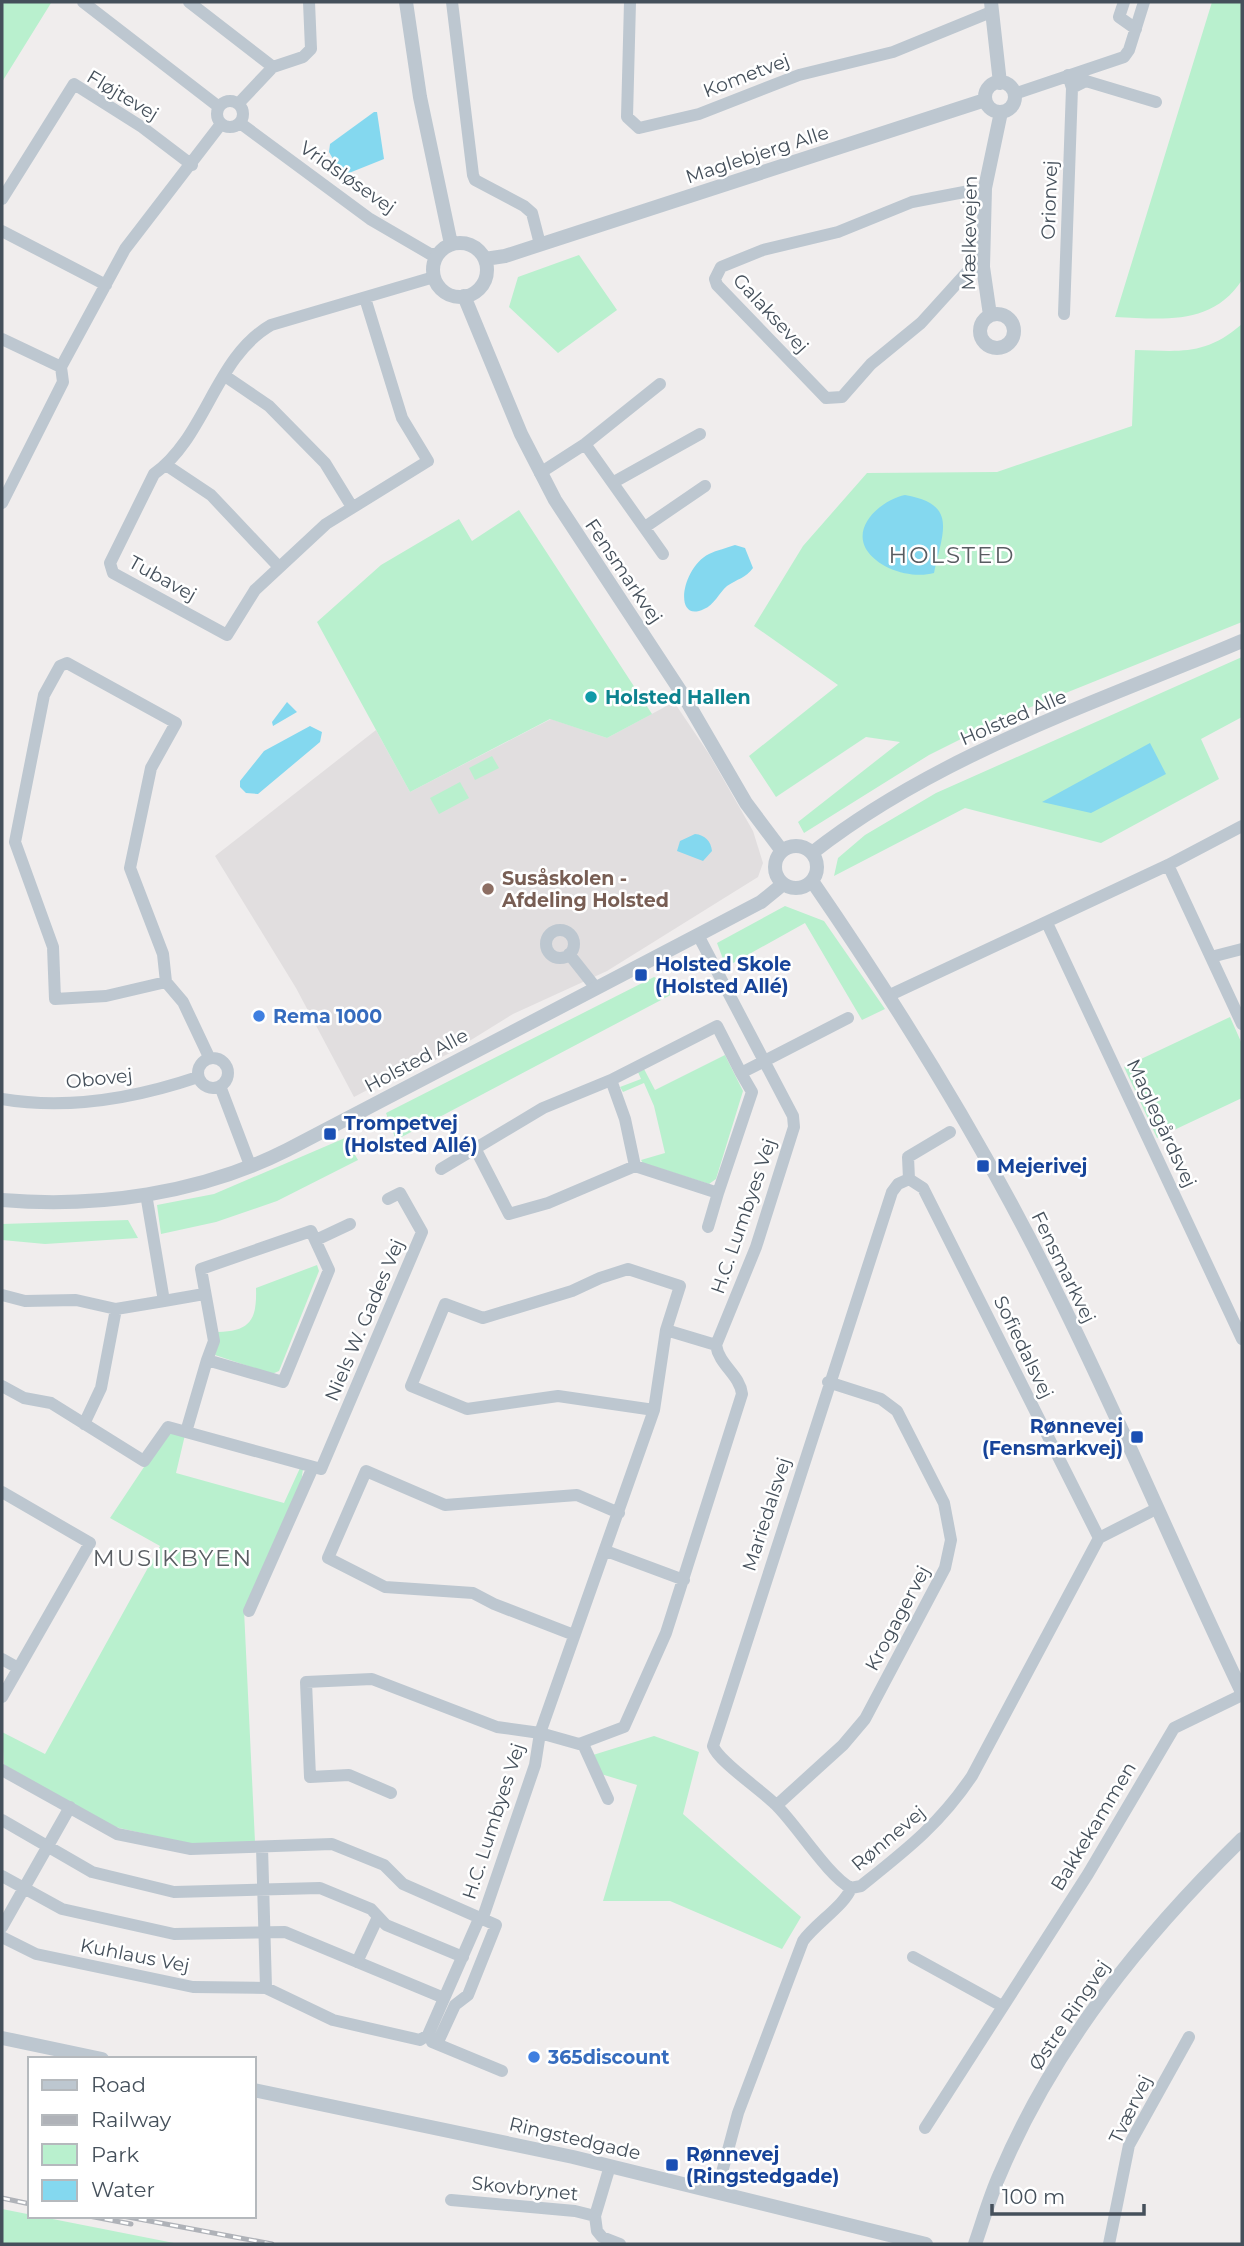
<svg xmlns="http://www.w3.org/2000/svg" width="1244" height="2246" viewBox="0 0 1244 2246" font-family="Montserrat,sans-serif">
<style>
.education{fill:#e1dedf}
.green{fill:#b9f0ce}
.water{fill:#84d8ef}
.lines{fill:none;stroke-linecap:round;stroke-linejoin:round}
.minor{stroke:#bdc7d0;stroke-width:12}
.tertiary{stroke:#bdc7d0;stroke-width:14}
.rail-casing{stroke:#afb2b8;stroke-width:5}
.rail{stroke:#fff;stroke-width:2.5;stroke-dasharray:8;stroke-linecap:butt}
.culture-dot{fill:#0f9aa8;stroke:#fff;stroke-width:2.5}
.education-dot{fill:#8d6e63;stroke:#fff;stroke-width:2.5}
.transit-dot{fill:#1a4fb4;stroke:#fff;stroke-width:2.5}
.shop-dot{fill:#3f7fe0;stroke:#fff;stroke-width:2.5}
.labels{text-anchor:middle;stroke-width:5;stroke-linejoin:round;paint-order:stroke}
.street-label{font-size:19px;fill:#45505b;stroke:#fff}
.culture-label{font-size:19px;font-weight:bold;fill:#0d838f;stroke:#fff;text-anchor:start}
.education-label{font-size:19px;font-weight:bold;fill:#785e54;stroke:#fff;text-anchor:start}
.transit-label{font-size:19px;font-weight:bold;fill:#164399;stroke:#fff;text-anchor:start}
.shop-label{font-size:19px;font-weight:bold;fill:#366cbe;stroke:#fff;text-anchor:start}
.quarter-label{font-size:23px;letter-spacing:2px;fill:#595d62;stroke:#fff}
</style>
<rect width="100%" height="100%" fill="#f0eded"/>
<!-- education -->
<path class="education" d="M674,702L709,754L753,831L763,863L758,877L607,971L513,1014L450,1053L425,1065L409,1068L354,1097L296,988L215,856L376,730L410,792L551,719L607,738Z"/>
<!-- green -->
<path class="green" d="M2,2L51,3L2,82Z
M1212,2H1242V280C1212,326 1163,319 1115,317Z
M579,255L617,310L558,353L509,307L518,277Z
M1242,324V622L1001,719L929,755L804,833L798,822L900,742L866,737L776,797L749,756L838,685L754,626L803,546L867,473L997,472L1132,426L1135,350C1181,351 1205,356 1242,324Z
M519,510L652,714L607,738L550,719L410,792L317,622L381,565L459,519L472,541Z
M1242,657V717L1201,739L1219,779L1101,843L965,808L834,876L838,858L865,835L936,793Z
M492,756L499,768L475,780L469,768Z
M460,782L469,798L439,814L430,798Z
M785,906L824,921L885,1009L862,1020L805,923L726,967L717,943Z
M654,977L680,990L396,1140L386,1113Z
M1230,1017L1242,1044V1098L1157,1138L1124,1067Z
M725,1055L743,1091L716,1179L709,1184L643,1163L641,1160L665,1153L654,1106L644,1083L623,1092L620,1087L641,1079L638,1072L644,1069L655,1090Z
M345,1138L358,1160L277,1201L216,1222L161,1234L157,1205L214,1194Z
M128,1220L138,1238L45,1244L2,1240V1224Z
M317,1265L319,1271L279,1371L272,1374L215,1355L218,1332C251,1331 257,1319 256,1288Z
M168,1431L185,1435L176,1473L284,1503L300,1468L303,1469L301,1483L244,1610L255,1842L194,1845L115,1827L4,1765L2,1732L45,1754L160,1546L110,1518Z
M654,1736L699,1752L683,1814L801,1917L782,1949L670,1901H603L637,1785L601,1774L593,1755Z
M2,2209L179,2244H2Z"/>
<!-- water -->
<path class="water" d="M374,112H377L384,159L349,173H341L329,152L330,144Z
M905,495C958,504 943,531 934,573C913,579 879,570 866,549C852,524 884,499 905,495Z
M735,545L745,548L753,568C746,578 737,579 727,586C719,593 714,605 704,609C673,624 681,568 709,554C717,550 727,548 735,545Z
M287,702L297,712L273,726L272,722Z
M310,726L322,732L320,742L258,794L246,793L240,787V781L264,751Z
M1150,743L1166,774L1091,813L1042,802Z
M695,834C705,835 711,841 712,851L703,861L677,851L680,841Z"/>
<g class="lines">
<!-- minor -->
<path class="minor" d="M83,2L219,107
M189,2L273,67
M452,2L473,175L475,180L524,206L532,213L540,244
M630,2L627,117L639,128L699,114L799,75L893,52L991,12
M1124,2L1119,17L1136,29
M1072,88L1086,81L1156,102
M1014,94L1124,57L1129,50L1144,2
M217 114a13 13 0 1 1 26 0a13 13 0 1 1-26 0Z
M238,104L273,67L303,57L311,49L309,2
M240,123L370,219L430,254H438
M2,199L74,84L142,127L192,165
M2,231L106,285
M983,267L969,270L921,323L871,364L842,397L826,398L717,285L715,279L721,267L763,250L838,232L912,202L985,188
M365,298L402,418L428,461L326,524L255,590L227,635L113,573L110,563L154,474C206,437 215,357 271,325L434,277
M1064,314L1072,88L1068,75
M2,339L61,367
M225,376L269,406L325,463L352,507
M585,444L663,554
M166,465L211,495L279,567
M540,473L585,444L660,384
M614,482L700,434
M2,503L63,382L61,367L125,249L221,124
M645,527L705,486
M1168,865L1242,1024
M1047,923L1242,1339
M546 944a14 14 0 1 1 28 0a14 14 0 1 1-28 0Z
M569,954L596,988
M1211,957L1242,949
M166,982L106,996L55,999L53,947L15,842L44,695L60,666L67,663L176,723L151,768L130,868L163,954L166,982L183,1002L209,1057
M890,995L1168,865L1242,826
M198 1073a15 15 0 1 1 30 0a15 15 0 1 1-30 0Z
M220,1086L250,1165
M2,1099C67,1110 136,1098 198,1077
M476,1150L509,1214L548,1203L635,1166L718,1193L752,1092L741,1073
M635,1166L625,1119L611,1080L717,1026L741,1073L848,1018
M441,1169L543,1108L611,1080
M909,1179L923,1188L1099,1538
M146,1194L164,1301L204,1294
M708,1227L718,1193
M311,1231L329,1270L283,1382L207,1360L214,1341L201,1269Z
M316,1240L350,1224
M2,1295L25,1301L76,1300L116,1309L164,1301
M2,1386L24,1398L51,1403L144,1461L168,1427L321,1469L422,1232L400,1193L388,1199
M654,1410L558,1396L467,1409L411,1386L445,1304L483,1318L572,1291L600,1278L628,1269L680,1286L666,1330L716,1345
M84,1424L101,1388L116,1309
M186,1432L207,1360
M2,1492L90,1543L2,1697
M606,1551L684,1580
M249,1611L313,1467
M574,1635L494,1604L473,1593L385,1587L328,1558L366,1471L445,1505L577,1495L619,1513
M2,1659L18,1668
M583,1744L608,1799
M2,1770L117,1834L191,1849L332,1844L384,1865L403,1884L496,1925L468,1995L455,2005L437,2044
M391,1793L349,1775L310,1777L306,1682L372,1679L497,1727L540,1733L579,1744L624,1727L666,1633L742,1394C740,1375 719,1365 716,1345L756,1247L794,1127L793,1116L698,935
M777,1805L843,1745L865,1719L945,1568L951,1540L944,1503L897,1411L881,1399L828,1382
M2,1820L92,1872L174,1892L320,1888L371,1909L386,1925L463,1957
M262,1847L266,1988
M2,1876L62,1909L174,1934L285,1932L444,1998
M851,1888C827,1875 797,1825 775,1804C760,1789 718,1761 713,1746L892,1192L898,1184L909,1179L908,1157L950,1132
M482,1920L535,1765L540,1733L654,1410L666,1330
M2,1927L70,1807
M2,1937L36,1954L193,1987L266,1988L333,2020L420,2040L428,2035L479,1919
M913,1957L1002,2006
M357,1962L378,1917
M432,2042L502,2071
M925,2128L1088,1874L1174,1728L1242,1695
M610,2166L595,2216L597,2231L602,2237L620,2244
M717,2191L738,2113L803,1941C815,1924 845,1905 851,1888L861,1886C906,1850 939,1825 972,1776L1099,1538L1156,1509
M451,2200L575,2211L595,2216
M1109,2244L1129,2145L1189,2037"/>
<!-- tertiary -->
<path class="tertiary" d="M406,2L420,97L451,244
M991,2L1000,83
M985 97a15 15 0 1 1 30 0a15 15 0 1 1-30 0Z
M433 270a27 27 0 1 1 54 0a27 27 0 1 1-54 0Z
M485,259L505,256L985,100
M464,296L521,434L555,500L685,698L746,803L782,851
M980 331a17 17 0 1 1 34 0a17 17 0 1 1-34 0Z
M990,315L983,267L985,188L1001,112
M775 867a21 21 0 1 1 42 0a21 21 0 1 1-42 0Z
M812,853C938,754 1096,703 1242,641
M812,881C902,1012 985,1146 1055,1289C1121,1421 1178,1559 1242,1692
M2,1200C97,1208 200,1194 287,1150L698,935L761,902L783,884
M2,2038L102,2059
M254,2090L573,2157L926,2244
M975,2244C983,2221 990,2196 1000,2174C1055,2044 1143,1936 1242,1839"/>
<!-- rail casing -->
<g class="rail-casing">
<path id="rail" d="M2,2198L30,2204
M89,2216L131,2224
M123,2216L272,2244"/>
</g>
<!-- rail -->
<use href="#rail" class="rail"/>
</g>
<!-- markers -->
<circle class="culture-dot" cx="591" cy="697" r="7"/>
<circle class="education-dot" cx="488" cy="889" r="7"/>
<g class="transit-dot">
<rect x="634" y="968" width="14" height="14" rx="3.5"/>
<rect x="323" y="1127" width="14" height="14" rx="3.5"/>
<rect x="976" y="1159" width="14" height="14" rx="3.5"/>
<rect x="1130" y="1430" width="14" height="14" rx="3.5"/>
<rect x="665" y="2158" width="14" height="14" rx="3.5"/>
</g>
<g class="shop-dot">
<circle cx="259" cy="1016" r="7"/>
<circle cx="534" cy="2057" r="7"/>
</g>
<g class="labels">
<!-- street labels -->
<g class="street-label">
<text transform="translate(746 75) rotate(-21)" y="7">Kometvej</text>
<text transform="translate(123 95) rotate(31)" y="7">Fløjtevej</text>
<text transform="translate(757 154) rotate(-18)" y="7">Maglebjerg Alle</text>
<text transform="translate(348 177) rotate(35)" y="7">Vridsløsevej</text>
<text transform="translate(1049 200) rotate(-88)" y="7">Orionvej</text>
<text transform="translate(969 233) rotate(-89)" y="7">Mælkevejen</text>
<text transform="translate(771 313) rotate(47)" y="7">Galaksevej</text>
<text transform="translate(624 571) rotate(56)" y="7">Fensmarkvej</text>
<text transform="translate(163 578) rotate(29)" y="7">Tubavej</text>
<text transform="translate(1013 717) rotate(-23)" y="7">Holsted Alle</text>
<text transform="translate(416 1060) rotate(-28)" y="7">Holsted Alle</text>
<text transform="translate(99 1078) rotate(-6)" y="7">Obovej</text>
<text transform="translate(1162 1123) rotate(65)" y="7">Maglegårdsvej</text>
<text transform="translate(743 1216) rotate(-71)" y="7">H.C. Lumbyes Vej</text>
<text transform="translate(1064 1267) rotate(64)" y="7">Fensmarkvej</text>
<text transform="translate(364 1320) rotate(-67)" y="7">Niels W. Gades Vej</text>
<text transform="translate(1024 1347) rotate(64)" y="7">Sofiedalsvej</text>
<text transform="translate(766 1514) rotate(-72)" y="7">Mariedalsvej</text>
<text transform="translate(897 1618) rotate(-62)" y="7">Krogagervej</text>
<text transform="translate(493 1821) rotate(-72)" y="7">H.C. Lumbyes Vej</text>
<text transform="translate(1093 1826) rotate(-59)" y="7">Bakkekammen</text>
<text transform="translate(888 1838) rotate(-40)" y="7">Rønnevej</text>
<text transform="translate(135 1955) rotate(11)" y="7">Kuhlaus Vej</text>
<text transform="translate(1069 2015) rotate(-56)" y="7">Østre Ringvej</text>
<text transform="translate(1130 2109) rotate(-64)" y="7">Tværvej</text>
<text transform="translate(575 2138) rotate(13)" y="7">Ringstedgade</text>
<text transform="translate(525 2188) rotate(6)" y="7">Skovbrynet</text>
</g>
<!-- culture labels -->
<g class="culture-label">
<text x="605" y="704">Holsted Hallen</text>
</g>
<!-- education labels -->
<g class="education-label">
<text x="502" y="885">Susåskolen -<tspan x="502" dy="22">Afdeling Holsted</tspan></text>
</g>
<!-- transit labels -->
<g class="transit-label">
<text x="655" y="971">Holsted Skole<tspan x="655" dy="22">(Holsted Allé)</tspan></text>
<text x="344" y="1130">Trompetvej<tspan x="344" dy="22">(Holsted Allé)</tspan></text>
<text x="997" y="1173">Mejerivej</text>
<text x="1123" y="1433" text-anchor="end">Rønnevej<tspan x="1123" dy="22">(Fensmarkvej)</tspan></text>
<text x="686" y="2161">Rønnevej<tspan x="686" dy="22">(Ringstedgade)</tspan></text>
</g>
<!-- shop labels -->
<g class="shop-label">
<text x="273" y="1023">Rema 1000</text>
<text x="548" y="2064">365discount</text>
</g>
<!-- quarter labels -->
<g class="quarter-label">
<text x="952" y="563">HOLSTED</text>
<text x="173" y="1566">MUSIKBYEN</text>
</g>
</g>
<!-- border -->
<rect width="1244" height="2246" fill="none" stroke="#45505b" stroke-width="7"/>
<!-- legend -->
<rect x="28" y="2057" width="228" height="161" fill="#ffffff" stroke="#b5b9bd" stroke-width="2"/>
<rect x="42" y="2080" width="35" height="10" fill="#bdc7d0" stroke="#b5b9bd" stroke-width="2"/>
<text x="91" y="2092" font-size="21" fill="#45505b">Road</text>
<rect x="42" y="2115" width="35" height="10" fill="#afb2b8" stroke="#b5b9bd" stroke-width="2"/>
<text x="91" y="2127" font-size="21" fill="#45505b">Railway</text>
<rect x="42" y="2144" width="35" height="21" fill="#b9f0ce" stroke="#b5b9bd" stroke-width="2"/>
<text x="91" y="2162" font-size="21" fill="#45505b">Park</text>
<rect x="42" y="2180" width="35" height="21" fill="#84d8ef" stroke="#b5b9bd" stroke-width="2"/>
<text x="91" y="2197" font-size="21" fill="#45505b">Water</text>
<!-- scale -->
<path d="M992 2204v10h152v-10" fill="none" stroke="#45505b" stroke-width="3.5"/>
<text x="1002" y="2204" font-size="21" fill="#45505b" stroke="#ffffff" stroke-width="5" paint-order="stroke">100 m</text>
</svg>
